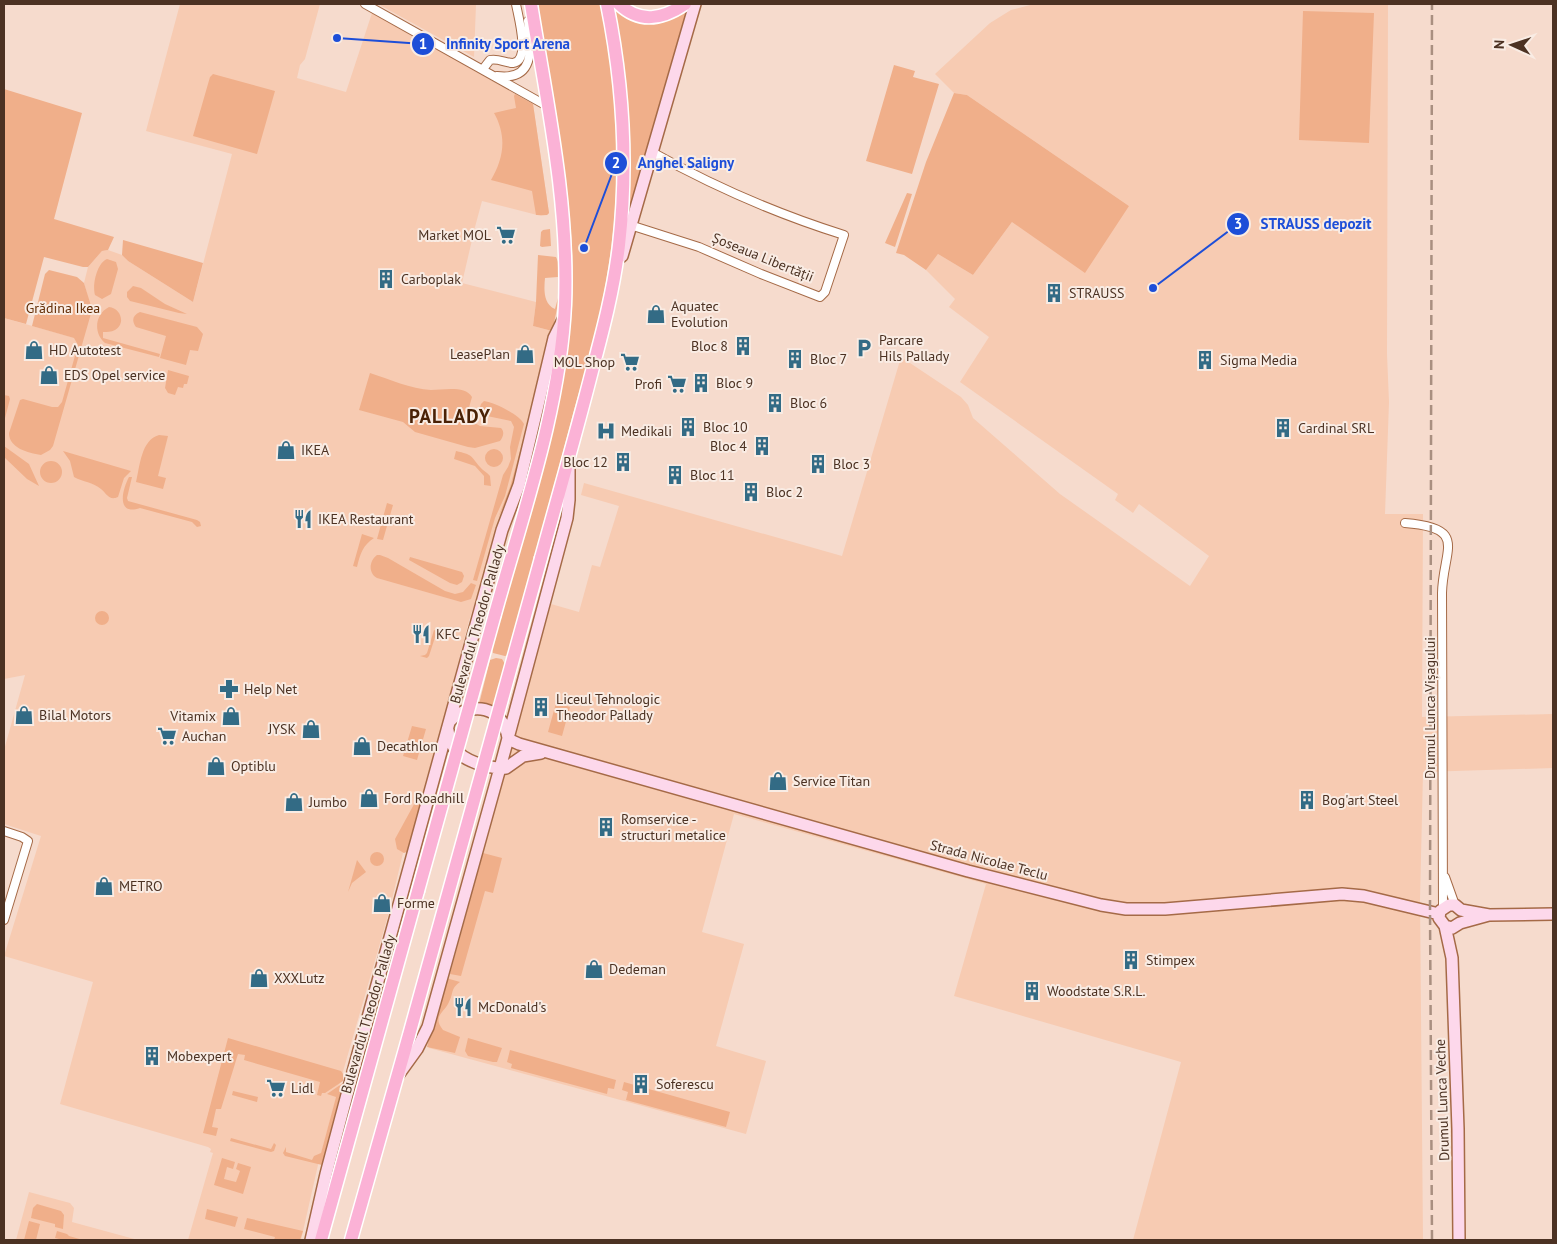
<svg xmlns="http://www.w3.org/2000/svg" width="1557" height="1244" viewBox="0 0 1557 1244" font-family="'PT Sans',sans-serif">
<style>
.built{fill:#f7cbb2}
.green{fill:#f0af8a;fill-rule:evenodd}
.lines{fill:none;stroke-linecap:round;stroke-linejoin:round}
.street-casing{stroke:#a56a47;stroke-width:10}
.secondary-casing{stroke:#a56a47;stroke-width:14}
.primary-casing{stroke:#fff;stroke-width:15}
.street{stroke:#fff;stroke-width:8}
.secondary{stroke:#fdd8eb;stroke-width:11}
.primary{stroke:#fbb2d6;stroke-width:12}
.rail{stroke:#a98f80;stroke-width:2.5;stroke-dasharray:10 5;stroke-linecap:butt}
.primary-bridge-casing{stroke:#fff;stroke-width:15;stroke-linecap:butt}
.primary-bridge{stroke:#fbb2d6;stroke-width:12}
.labels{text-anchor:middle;stroke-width:4;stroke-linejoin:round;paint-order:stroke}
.poi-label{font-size:14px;fill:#4c3223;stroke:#f9ece4;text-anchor:start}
.street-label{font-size:14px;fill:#4c3223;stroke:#f9ece4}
.park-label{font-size:14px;fill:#632d05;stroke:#f9ece4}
.district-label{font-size:19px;font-weight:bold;letter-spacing:1px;fill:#4a2105;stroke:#f9ece4}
.leader{fill:none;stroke:#1d4ed8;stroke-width:2}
.callout-dot{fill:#1d4ed8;stroke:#f9ece4;stroke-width:2}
.mark-label{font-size:15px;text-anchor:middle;font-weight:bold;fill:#fff}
.callout-label{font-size:15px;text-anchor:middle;font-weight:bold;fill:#1d4ed8;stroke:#f9ece4;stroke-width:4;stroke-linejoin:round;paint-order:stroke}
</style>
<rect width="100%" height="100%" fill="#f6dbcd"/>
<!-- built -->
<path class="built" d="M180,4H320L305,59L300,65L297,78L346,92L372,13L533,104L549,213L547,215L541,216L482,201L475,227L462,283L536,302L533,326L552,331L527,441L469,621L409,851L403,853L389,912L344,1068L318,1165L301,1240H188L213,1153L210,1152L211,1149L208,1147L60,1104L93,982L4,956L41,836L4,824V750L25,675L4,679V318L75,338L89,301L84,283L88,267L102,251L108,250L122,255L128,261L193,302L232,154L146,131Z
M378,4H476L474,57Z
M1034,4H1388L1387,354L1389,402L1385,514H1423L1422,717L1553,714V768L1423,772L1420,900L1423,1240H1133L1181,1062L954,996L986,884L734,814L702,932L744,944L716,1046L766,1061L746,1134L429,1048L551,604L579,612L592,565L600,567L619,506L581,495L584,483L842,556L901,357L961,397L968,405L973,418L1060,494L1190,586L1209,556L1139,504L1133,513L1115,500L1118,494L960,382L989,337L949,307L955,299L926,270L938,254L973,275L1012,222L1129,206L967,95L954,93L935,74L990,23L1011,10Z
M29,1192L70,1203L74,1208L72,1222L138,1240H16Z"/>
<!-- green -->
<path class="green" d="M538,4H600C619,87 622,179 609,263C602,313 588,362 574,410C553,492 529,573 508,655L505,656L493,653L492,649L559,402C567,361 573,320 573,278C572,186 552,94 538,4Z
M615,6L633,18L687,8L688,11L625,235L622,54L613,8Z
M1303,11L1374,13L1369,143L1299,140Z
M894,65L915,71L913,77L939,84L912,174L866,161Z
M213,74L275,91L257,154L193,136L210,77Z
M4,89L82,113L54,219L114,237L108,250L102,251L88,267H83L44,257L26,324L4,318Z
M954,93L967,95L1129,206L1085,273L1012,222L973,275L938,254L926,270L904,255L896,253L926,162Z
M515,94L533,104L549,213L547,215H536L532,191L491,180C504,158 507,136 494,113L516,108L514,96Z
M907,193L912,194L895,247L885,243Z
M550,229L551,246L542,247L540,246L541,232L543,230Z
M123,240L203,263L193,302L128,261L122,255Z
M538,255L556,257C565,274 557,312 552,331L533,326L536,302ZM558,277V298L555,309C543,304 544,289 545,278Z
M107,259L116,262L118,269L111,294L102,299L95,295C92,285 97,263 107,259Z
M49,270L77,277L84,283L92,309L90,317L53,446L50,450L41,455C28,453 9,448 9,433L20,400L23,399L52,407H58L62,402L78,345L74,338L32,326L45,274Z
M133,286L141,288L165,304L187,314L179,313L130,301L127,297V292Z
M109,307C121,308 126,324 115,330C111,332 107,332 103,332V338L160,354L159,357L105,343C93,333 95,314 109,307Z
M140,312L197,327L203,334L198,351L190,350L186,365L160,358L166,336L136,327C131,320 133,315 140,312Z
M168,370L189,376L187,384H184L183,388L178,387L175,395L168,393L165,388Z
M370,373C389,379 411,389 431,390C443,390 465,385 472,397L468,411L473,422L480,426L501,428C505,432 503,437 500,441L475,448L468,447L415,432L403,422L359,410Z
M4,395L9,396L10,399L4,422Z
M484,401C494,402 520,415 524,424L505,496L495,518L477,581L473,580L503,475L508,467L511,459L510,447L514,427L511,421L482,415L479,410L481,404Z
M527,426L514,484L498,518L510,487Z
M159,435L168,436L158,476L166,478L163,489L136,482C140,466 141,440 159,435Z
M4,446L29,464L39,486L27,479L4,457Z
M485 458a9 9 0 1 1 18 0a9 9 0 1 1-18 0Z
M63,451L131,471L124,478L118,497C109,501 107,494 101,489C93,482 83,482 74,477L70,461Z
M456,451C473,455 470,455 480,467C483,471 487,472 490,476L491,486L484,485V476L475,466L454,459Z
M40 472a11 11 0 1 1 22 0a11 11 0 1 1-22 0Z
M129,477H132L127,498L128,501L197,520L200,522L201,526L197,527L192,522L140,508C116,516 122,490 129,477Z
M387,503L393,505L383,540L377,539Z
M362,534L374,538C363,545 360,554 357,567L353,566Z
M377,555H380L388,558L445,591L455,594L463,592L471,583L476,585L471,599L461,602L377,578C368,573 369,561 377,555Z
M410,557L462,572L464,576L462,582L457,585L450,583L409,560Z
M95 618a7 7 0 1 1 14 0a7 7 0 1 1-14 0Z
M434,630L437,631L429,656L427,658L420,656L425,655L427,653Z
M496,658L502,659L505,664L494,706L479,704L490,660Z
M556,703L570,707L562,736L548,732Z
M412,726L426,729L417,760L403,756Z
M418,797L422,798L409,851L404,853L397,849L395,839Z
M370 859a7 7 0 1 1 14 0a7 7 0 1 1-14 0Z
M483,853L502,858L493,893L485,891L461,976L450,974Z
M357,860L366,872L352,883L348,892Z
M446,978L460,982C450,989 454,993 449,1002C444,1013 432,1016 443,1030L460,1037L455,1053L427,1047Z
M228,1038L341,1071L343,1074V1081L325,1093H322L321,1096L317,1095L320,1082L244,1060L245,1055L238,1054L221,1109H216L212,1127L218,1128L216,1136L203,1133Z
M468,1038L502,1048L497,1062H493L468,1056L465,1051Z
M510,1050L616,1080L614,1089L608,1088L607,1094L511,1068L512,1064L507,1062Z
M624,1082L730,1112L726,1127L626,1100L628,1092L622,1090Z
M343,1083L322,1165L285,1156L283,1153L286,1147V1152L312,1160L314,1156L321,1153L336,1097L327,1094Z
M233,1091L258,1097L257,1102L232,1095Z
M231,1138L271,1149L274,1143L276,1145L274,1151L271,1152L230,1141Z
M222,1158L235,1162L233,1169L227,1167L224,1179L236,1182L240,1171L236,1169L238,1163L251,1167L243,1194L214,1185Z
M37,1204L61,1211L64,1215L63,1229L55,1227V1224L31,1218L33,1208Z
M207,1209L238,1217L235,1227L205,1219Z
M247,1218L303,1231L300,1240H274L275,1237L244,1229Z
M29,1221L40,1224L36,1240H24Z
M57,1231L67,1234L69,1236L83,1240H63L55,1238Z"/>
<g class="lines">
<!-- street casing -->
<g class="street-casing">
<path id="street" d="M365,4L547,106
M483,69L490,60C498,58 505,63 513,63C531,61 518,16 516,4
M497,76C536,81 531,48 528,21
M630,225L699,247L761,274L820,297L825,292L844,235C777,214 713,186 652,152
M1405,523C1469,528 1443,549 1442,593L1443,908
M4,831L22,837L28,841L4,920
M1445,877L1455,905"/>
</g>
<!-- secondary casing -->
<g class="secondary-casing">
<path id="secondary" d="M622,256L695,4
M450,721C471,700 503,706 508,738
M448,730C450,751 463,759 482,765C490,767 498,769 506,768L523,756L541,753
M508,739L519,744L968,871L1101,905L1126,909H1165L1342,894L1364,896L1439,914
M1489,915L1461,910L1455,905H1449L1440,911L1439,918L1445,926L1452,928L1460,923L1489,915L1553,914
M1445,926L1452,958L1458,1129L1459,1240
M399,1074L417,1049L428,1027L500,768L567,518L569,500V465
M311,1240L326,1174L353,1072L502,530L519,485L554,338L563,320"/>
</g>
<!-- primary casing -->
<g class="primary-casing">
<path id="primary" d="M619,4C640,24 663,19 685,4
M541,558C558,496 576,434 592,371C603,330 614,288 619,245C628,165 623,83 607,4
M495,614C523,513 560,410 565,305C569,203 547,103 531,4
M321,1240L418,891
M351,1240L409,1035"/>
</g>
<!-- street -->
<use href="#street" class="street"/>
<!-- secondary -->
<use href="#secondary" class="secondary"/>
<!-- primary -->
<use href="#primary" class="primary"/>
<!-- rail -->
<path class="rail" d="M1432,1240L1430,912L1432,4"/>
<!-- primary-bridge casing -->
<g class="primary-bridge-casing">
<path id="primary-bridge" d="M418,891L495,614
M409,1035L541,558"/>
</g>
<!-- primary-bridge -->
<use href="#primary-bridge" class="primary-bridge"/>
</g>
<!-- icons -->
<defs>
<g id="supermarket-bare" transform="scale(1.5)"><path d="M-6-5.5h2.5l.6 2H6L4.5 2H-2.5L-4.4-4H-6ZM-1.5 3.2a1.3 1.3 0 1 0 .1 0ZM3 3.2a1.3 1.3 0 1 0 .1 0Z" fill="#336b85" stroke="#f9ece4" stroke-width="2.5" paint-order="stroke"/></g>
<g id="building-bare" transform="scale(1.5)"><path d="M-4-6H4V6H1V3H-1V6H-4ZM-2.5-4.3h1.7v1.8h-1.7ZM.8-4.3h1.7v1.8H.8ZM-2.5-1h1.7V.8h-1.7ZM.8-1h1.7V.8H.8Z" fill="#336b85" stroke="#f9ece4" stroke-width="2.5" paint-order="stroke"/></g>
<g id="shop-bare" transform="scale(1.5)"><path d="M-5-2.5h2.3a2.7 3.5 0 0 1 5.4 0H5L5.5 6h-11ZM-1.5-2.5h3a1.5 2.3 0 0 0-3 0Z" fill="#336b85" stroke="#f9ece4" stroke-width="2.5" paint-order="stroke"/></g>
<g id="parking-bare" transform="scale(1.5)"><path d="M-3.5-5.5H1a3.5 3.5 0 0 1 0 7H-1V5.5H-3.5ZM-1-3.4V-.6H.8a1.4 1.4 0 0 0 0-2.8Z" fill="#336b85" stroke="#f9ece4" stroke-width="2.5" paint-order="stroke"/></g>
<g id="hospital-bare" transform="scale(1.5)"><path d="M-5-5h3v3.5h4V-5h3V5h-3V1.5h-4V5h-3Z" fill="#336b85" stroke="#f9ece4" stroke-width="2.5" paint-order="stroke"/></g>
<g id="restaurant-bare" transform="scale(1.5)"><path d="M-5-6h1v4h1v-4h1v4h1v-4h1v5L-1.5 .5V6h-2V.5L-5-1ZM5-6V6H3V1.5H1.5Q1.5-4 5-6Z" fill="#336b85" stroke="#f9ece4" stroke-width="2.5" paint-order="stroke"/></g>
<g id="pharmacy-bare" transform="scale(1.5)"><path d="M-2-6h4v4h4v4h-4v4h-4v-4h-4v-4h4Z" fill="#336b85" stroke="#f9ece4" stroke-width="2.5" paint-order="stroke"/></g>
</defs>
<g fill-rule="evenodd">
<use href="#supermarket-bare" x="506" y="235"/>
<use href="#building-bare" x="386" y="279"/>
<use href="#building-bare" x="1054" y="293"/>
<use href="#shop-bare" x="656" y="314"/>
<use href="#building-bare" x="743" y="346"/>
<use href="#parking-bare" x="864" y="348"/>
<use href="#shop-bare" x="34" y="350"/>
<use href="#shop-bare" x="525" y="354"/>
<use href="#building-bare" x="795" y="359"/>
<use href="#building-bare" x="1205" y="360"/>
<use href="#supermarket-bare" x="630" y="362"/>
<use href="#shop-bare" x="49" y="375"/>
<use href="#building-bare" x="701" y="383"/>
<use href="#supermarket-bare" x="677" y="384"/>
<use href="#building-bare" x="775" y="403"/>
<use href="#building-bare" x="688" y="427"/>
<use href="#building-bare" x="1283" y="428"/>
<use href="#hospital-bare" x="606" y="431"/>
<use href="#building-bare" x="762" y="446"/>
<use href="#shop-bare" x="286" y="450"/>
<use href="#building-bare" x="623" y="462"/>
<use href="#building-bare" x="818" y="464"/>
<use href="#building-bare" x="675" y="475"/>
<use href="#building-bare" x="751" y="492"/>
<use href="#restaurant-bare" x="303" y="519"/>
<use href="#restaurant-bare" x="421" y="634"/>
<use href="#pharmacy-bare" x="229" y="689"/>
<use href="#building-bare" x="541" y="707"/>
<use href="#shop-bare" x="24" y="715"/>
<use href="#shop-bare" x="231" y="716"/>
<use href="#shop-bare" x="311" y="729"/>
<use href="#supermarket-bare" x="167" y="736"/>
<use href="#shop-bare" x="362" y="746"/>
<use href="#shop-bare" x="216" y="766"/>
<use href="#shop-bare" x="778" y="781"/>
<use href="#shop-bare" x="369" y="798"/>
<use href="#building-bare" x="1307" y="800"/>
<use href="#shop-bare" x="294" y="802"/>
<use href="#building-bare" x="606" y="827"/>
<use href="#shop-bare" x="104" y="886"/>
<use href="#shop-bare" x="382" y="903"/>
<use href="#building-bare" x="1131" y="960"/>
<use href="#shop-bare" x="594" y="969"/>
<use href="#shop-bare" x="259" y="978"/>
<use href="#building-bare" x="1032" y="991"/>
<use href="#restaurant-bare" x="463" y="1007"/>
<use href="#building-bare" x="152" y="1056"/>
<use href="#building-bare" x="641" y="1084"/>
<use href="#supermarket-bare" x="276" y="1088"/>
</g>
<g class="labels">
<!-- poi labels -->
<g class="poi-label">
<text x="491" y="240" text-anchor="end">Market MOL</text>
<text x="401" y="284">Carboplak</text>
<text x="1069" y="298">STRAUSS</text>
<text x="671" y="311">Aquatec<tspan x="671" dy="16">Evolution</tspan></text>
<text x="879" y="345">Parcare<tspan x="879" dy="16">Hils Pallady</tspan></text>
<text x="728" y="351" text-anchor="end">Bloc 8</text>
<text x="49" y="355">HD Autotest</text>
<text x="510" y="359" text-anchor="end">LeasePlan</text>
<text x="810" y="364">Bloc 7</text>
<text x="1220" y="365">Sigma Media</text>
<text x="615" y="367" text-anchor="end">MOL Shop</text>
<text x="64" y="380">EDS Opel service</text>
<text x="716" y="388">Bloc 9</text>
<text x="662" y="389" text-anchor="end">Profi</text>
<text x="790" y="408">Bloc 6</text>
<text x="703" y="432">Bloc 10</text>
<text x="1298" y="433">Cardinal SRL</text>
<text x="621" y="436">Medikali</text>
<text x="747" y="451" text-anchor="end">Bloc 4</text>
<text x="301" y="455">IKEA</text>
<text x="608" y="467" text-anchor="end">Bloc 12</text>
<text x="833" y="469">Bloc 3</text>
<text x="690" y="480">Bloc 11</text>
<text x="766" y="497">Bloc 2</text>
<text x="318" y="524">IKEA Restaurant</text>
<text x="436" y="639">KFC</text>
<text x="244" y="694">Help Net</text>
<text x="556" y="704">Liceul Tehnologic<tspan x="556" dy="16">Theodor Pallady</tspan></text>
<text x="39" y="720">Bilal Motors</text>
<text x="216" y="721" text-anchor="end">Vitamix</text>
<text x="296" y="734" text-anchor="end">JYSK</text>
<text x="182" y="741">Auchan</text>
<text x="377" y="751">Decathlon</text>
<text x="231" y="771">Optiblu</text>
<text x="793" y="786">Service Titan</text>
<text x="384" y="803">Ford Roadhill</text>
<text x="1322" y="805">Bog'art Steel</text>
<text x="309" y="807">Jumbo</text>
<text x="621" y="824">Romservice -<tspan x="621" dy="16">structuri metalice</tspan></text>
<text x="119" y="891">METRO</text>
<text x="397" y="908">Forme</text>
<text x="1146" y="965">Stimpex</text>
<text x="609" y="974">Dedeman</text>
<text x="274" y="983">XXXLutz</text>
<text x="1047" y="996">Woodstate S.R.L.</text>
<text x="478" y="1012">McDonald's</text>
<text x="167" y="1061">Mobexpert</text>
<text x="656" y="1089">Soferescu</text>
<text x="291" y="1093">Lidl</text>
</g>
<!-- street labels -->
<g class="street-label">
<text transform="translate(763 257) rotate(22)" y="5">Șoseaua Libertății</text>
<text transform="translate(477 624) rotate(-74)" y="5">Bulevardul Theodor Pallady</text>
<text transform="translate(1430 708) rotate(-90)" y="5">Drumul Lunca Vișagului</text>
<text transform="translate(989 860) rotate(15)" y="5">Strada Nicolae Teclu</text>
<text transform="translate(368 1014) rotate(-74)" y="5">Bulevardul Theodor Pallady</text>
<text transform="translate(1442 1100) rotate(-92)" y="5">Drumul Lunca Veche</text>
</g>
<!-- park labels -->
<g class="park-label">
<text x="63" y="313">Grădina Ikea</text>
</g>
<!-- district labels -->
<g class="district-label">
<text x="450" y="423">PALLADY</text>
</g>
</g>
<!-- callouts -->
<path class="leader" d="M337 38L423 44M584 248L616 163M1153 288L1238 224"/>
<g class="callout-dot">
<circle cx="337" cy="38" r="5"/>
<circle cx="584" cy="248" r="5"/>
<circle cx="1153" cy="288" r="5"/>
<circle cx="423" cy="44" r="12"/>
<circle cx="616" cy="163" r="12"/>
<circle cx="1238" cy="224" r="12"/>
</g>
<g class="mark-label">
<text x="423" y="49">1</text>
<text x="616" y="168">2</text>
<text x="1238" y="229">3</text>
</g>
<g class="callout-label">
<text x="508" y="49">Infinity Sport Arena</text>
<text x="686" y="168">Anghel Saligny</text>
<text x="1316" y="229">STRAUSS depozit</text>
</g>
<!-- border -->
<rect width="1557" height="1244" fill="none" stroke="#4c3223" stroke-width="10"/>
<!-- north arrow -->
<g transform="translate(1512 45) rotate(273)" stroke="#f9ece4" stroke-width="4" paint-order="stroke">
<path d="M0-4L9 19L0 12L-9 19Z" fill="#4c3223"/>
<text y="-8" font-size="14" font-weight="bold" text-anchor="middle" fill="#4c3223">N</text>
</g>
</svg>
